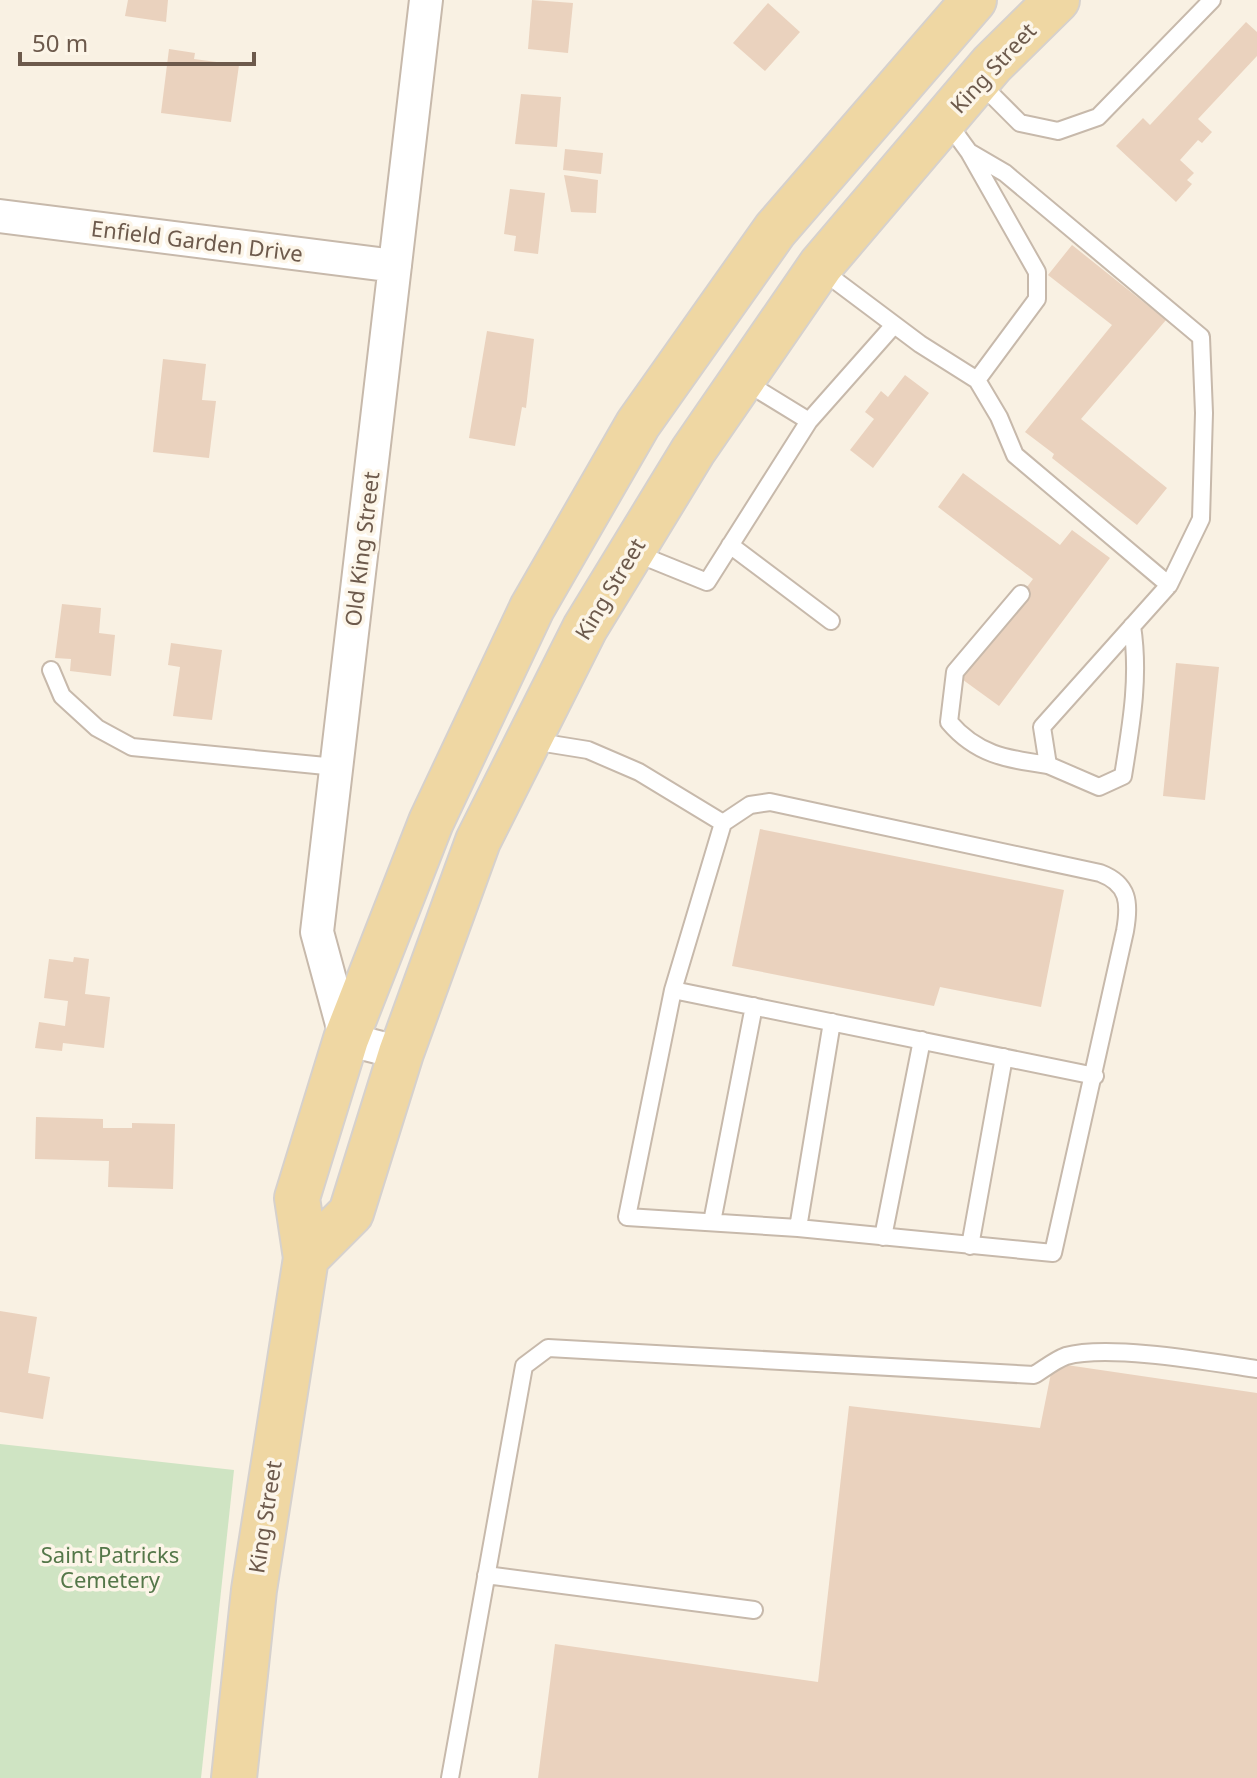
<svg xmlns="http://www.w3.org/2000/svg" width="1257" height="1778" viewBox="0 0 1257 1778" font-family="'Noto Sans',sans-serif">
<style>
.green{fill:#cfe4c3}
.building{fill:#ead2be}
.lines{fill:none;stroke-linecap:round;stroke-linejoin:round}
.service-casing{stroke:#c7b9ab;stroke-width:20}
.minor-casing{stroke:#c7b9ab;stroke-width:36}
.primary-casing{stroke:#d6d1cd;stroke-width:48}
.service{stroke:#fff;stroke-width:16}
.minor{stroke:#fff;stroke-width:32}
.primary{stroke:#efd7a3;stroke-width:44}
.labels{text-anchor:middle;stroke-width:7;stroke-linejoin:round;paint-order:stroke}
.street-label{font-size:22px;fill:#6d5a4c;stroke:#fcf5e8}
.park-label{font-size:22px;fill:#547749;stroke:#fcf5e8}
</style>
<rect width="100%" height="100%" fill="#f9f1e3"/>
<!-- green -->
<path class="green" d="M0,1444L234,1470L201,1778H0Z"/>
<!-- building -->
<path class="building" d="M128,0H168L166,22L125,16Z
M532,0L573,3L568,53L528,49Z
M768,3L800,32L765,71L733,43Z
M1246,22L1257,32V56L1198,119L1212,132L1202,143L1198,140L1180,160L1194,173L1187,180L1192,184L1176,202L1116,146L1143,118L1150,125Z
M169,49L195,53L194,59L239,65L231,122L161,113Z
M521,94L561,97L557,147L515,144Z
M565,149L603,153L601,174L563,170Z
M564,175L598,180L596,213L571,212Z
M510,189L545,193L538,254L514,251L516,236L504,234Z
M1072,245L1166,320L1081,419L1167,488L1137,525L1052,458L1054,454L1025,432L1112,325L1048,275Z
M487,331L534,339L526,408L522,407L515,446L469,438Z
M163,359L206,364L202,400L216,401L209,458L153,452Z
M905,375L929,393L873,468L850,450L874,419L865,412L881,391L888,397Z
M963,473L1060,545L1072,530L1110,558L999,706L959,677L1033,579L938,507Z
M62,604L101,608L99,633L115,635L111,676L70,671L71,659L55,658Z
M171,643L222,650L212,720L173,716L180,667L168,665Z
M1176,663L1219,667L1205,800L1163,796Z
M760,829L1064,890L1041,1007L940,987L934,1006L732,966Z
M74,957L89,959L85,994L110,997L104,1048L63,1043L62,1051L35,1048L39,1022L65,1026L68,1001L44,998L49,959L73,962Z
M36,1117L103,1119V1128H132V1123L175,1124L173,1189L108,1187L109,1161L35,1159Z
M0,1311L37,1317L28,1373L50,1377L43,1419L0,1412Z
M1053,1363L1257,1393V1778H538L555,1644L818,1682L849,1406L1040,1428Z"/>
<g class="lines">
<!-- service casing -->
<g class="service-casing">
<path id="service" d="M979,82L1020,123L1058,131L1098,117L1212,0
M945,119L969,152L1037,272V299L977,380
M969,152L1005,173L1201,337L1204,413L1201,519L1169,585
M820,269L920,344L977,380L999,417L1015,455L1169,585L1042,727L1048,765L1099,787L1123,776C1131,726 1140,677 1132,626
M742,380L809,421L894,325
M730,545L831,621
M633,552L707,582L809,421
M1021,594L955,672L949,722C977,755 1007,759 1048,765
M51,670L62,696L97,728L132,747L336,767
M532,741L588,750L639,772L723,823
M770,802L1100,873C1129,884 1130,903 1125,931L1053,1253L798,1228L627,1217L673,990L723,823L750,805Z
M673,990L1095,1076
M712,1222L754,1006
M798,1228L832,1022
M883,1237L922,1040
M970,1246L1004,1057
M486,1575L754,1610
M450,1778L524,1366L548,1348L1034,1375C1044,1369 1055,1360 1066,1356C1109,1344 1210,1362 1257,1369"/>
</g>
<!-- minor casing -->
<g class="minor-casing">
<path id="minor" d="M0,216L395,266
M401,1053L346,1039L317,932L426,0"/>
</g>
<!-- primary casing -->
<g class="primary-casing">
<path id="primary" d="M306,1258L351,1213L401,1053L478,841L585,628L693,451L821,265L992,64L1057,0
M234,1778L254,1590L306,1258L297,1198L346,1039L431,822L532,608L638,424L775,230L974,0"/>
</g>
<!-- service -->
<use href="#service" class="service"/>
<!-- minor -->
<use href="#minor" class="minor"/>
<!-- primary -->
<use href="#primary" class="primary"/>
</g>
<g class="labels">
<!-- street labels -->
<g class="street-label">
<text transform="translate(993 68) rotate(-47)" y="8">King Street</text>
<text transform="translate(197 241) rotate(7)" y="8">Enfield Garden Drive</text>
<text transform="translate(362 549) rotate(-83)" y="8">Old King Street</text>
<text transform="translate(610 589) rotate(-59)" y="8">King Street</text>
<text transform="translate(265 1517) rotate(-81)" y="8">King Street</text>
</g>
<!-- park labels -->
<g class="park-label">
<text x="110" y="1563">Saint Patricks<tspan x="110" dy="25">Cemetery</tspan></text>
</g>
</g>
<!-- scale -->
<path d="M20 52v12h234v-12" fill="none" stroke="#6d5a4c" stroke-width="4"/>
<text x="32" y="52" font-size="24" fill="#6d5a4c" stroke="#fcf5e8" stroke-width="6" paint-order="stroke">50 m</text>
</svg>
